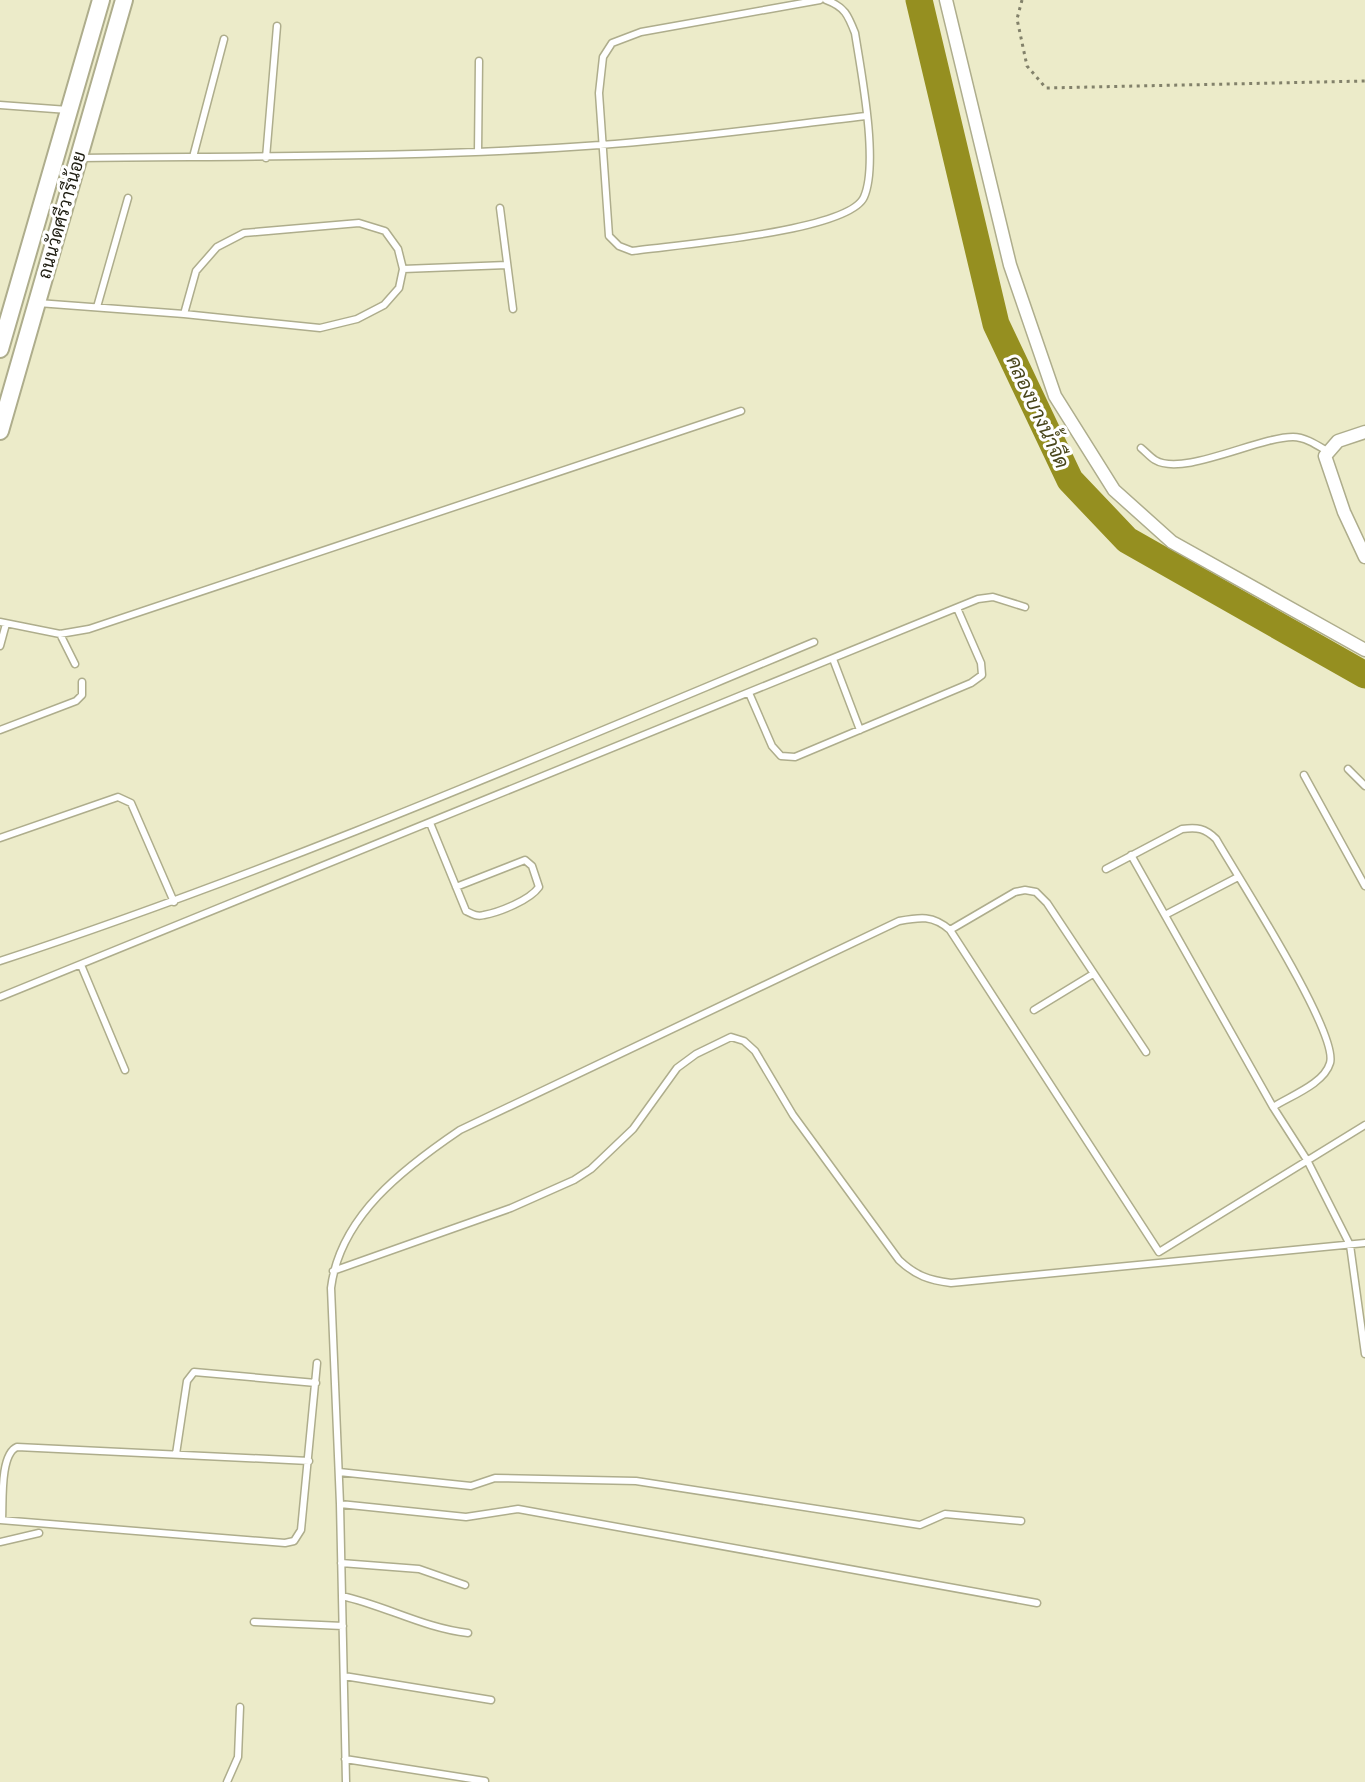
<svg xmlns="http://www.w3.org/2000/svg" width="1365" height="1782" viewBox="0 0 1365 1782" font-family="'Golos Text',Sarabun,sans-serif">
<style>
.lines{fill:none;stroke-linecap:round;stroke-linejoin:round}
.river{stroke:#958f20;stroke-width:27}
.lane-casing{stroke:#aead8c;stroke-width:9}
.street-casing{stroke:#aead8c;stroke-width:15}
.secondary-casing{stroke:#aead8c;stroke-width:20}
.path{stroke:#82816a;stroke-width:3;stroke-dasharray:3 4.5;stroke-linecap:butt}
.lane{stroke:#fff;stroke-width:6}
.street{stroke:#fff;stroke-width:12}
.secondary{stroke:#fff;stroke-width:16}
.labels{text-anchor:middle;stroke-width:6;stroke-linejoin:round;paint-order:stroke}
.street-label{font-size:18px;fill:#1c1b0f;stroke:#fff}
.water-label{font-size:20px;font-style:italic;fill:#49461c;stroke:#fff}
</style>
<rect width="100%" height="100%" fill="#ecebc9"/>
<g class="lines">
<!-- river -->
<path class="river" d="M919,0L996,324L1070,480L1127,540L1365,675"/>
<!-- lane casing -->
<g class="lane-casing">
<path id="lane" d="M820,0L641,32L612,43L603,57L599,93L609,236L619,246L632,251C672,245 849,232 864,197C879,163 861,71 855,33C848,15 845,7 826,0
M0,105L68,110
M478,152L479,61
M193,157L224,39
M80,158C253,156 427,158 600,145C689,139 778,126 866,116
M266,158L277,26
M500,208L513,309
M403,269L507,265
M38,303L184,314L320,328L357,319L384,305L399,288L403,269L398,249L385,231L359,223L244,233L217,247L196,271L184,314
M97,307L128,198
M1141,448C1146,452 1150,457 1155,460C1183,477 1258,437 1293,437C1305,437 1317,445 1327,451
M0,622L60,634L89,629L741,411
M60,634L75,664
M0,646L6,624
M833,659L860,730
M749,693L772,746L781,756L795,757L971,683L982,675L981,663L957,608
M0,730L76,701L82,695V682
M1348,769L1365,786
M1304,775L1365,886
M430,823L466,911C472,914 477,917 484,915C500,912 530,900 539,887L532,866L525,860L456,887
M0,838L118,797L131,803L174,902
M1131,855L1273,1107L1307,1160L1350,1245L1365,1354
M1106,869L1182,829C1197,827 1205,828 1216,839C1236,874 1339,1033 1330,1063C1324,1084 1290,1096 1273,1107
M1165,915L1238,877
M950,930L1015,892L1025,890L1036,892L1047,903L1146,1052
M0,961C277,870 545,754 814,642
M81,965L125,1070
M0,997L978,599L993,597L1025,607
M1034,1010L1093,974
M333,1271L511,1208L574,1180L591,1169L633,1129L677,1068L696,1054L731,1037L744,1041L755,1051L793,1115L899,1260C916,1276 929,1280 951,1283L1365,1243
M176,1454L187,1381L194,1372L316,1383
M339,1472L471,1486L495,1478L636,1481L920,1525L945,1514L1021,1521
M340,1504L466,1517L518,1509L1037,1603
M0,1520L285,1543L294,1541L301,1530L317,1363
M2,1520C3,1501 0,1454 17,1447L309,1461
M0,1542L39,1533
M341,1563L419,1569L465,1585
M342,1596C386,1606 424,1628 468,1633
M254,1622L343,1626
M344,1676L491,1700
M345,1759L485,1781
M227,1782L238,1757L240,1707
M346,1782L340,1504L331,1288C340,1216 404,1168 460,1130L899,921C920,917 933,915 950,930L1159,1252L1365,1125"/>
</g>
<!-- street casing -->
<g class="street-casing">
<path id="street" d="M946,0L1010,265L1055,396L1114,490L1172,542L1365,650
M1365,432L1338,441L1325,456L1344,512L1365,557"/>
</g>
<!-- secondary casing -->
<g class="secondary-casing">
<path id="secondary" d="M0,349L101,0
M0,431L124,0"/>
</g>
<!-- path -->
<path class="path" d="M1022,0L1017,19L1027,66L1046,88L1365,81"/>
<!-- lane -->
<use href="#lane" class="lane"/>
<!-- street -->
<use href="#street" class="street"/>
<!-- secondary -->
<use href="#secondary" class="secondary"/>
</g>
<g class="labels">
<!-- street labels -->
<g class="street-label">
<text transform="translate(62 215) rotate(-74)" y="6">ถนนวัดศรีวารีน้อย</text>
</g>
<!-- water labels -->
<g class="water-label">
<text transform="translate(1038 412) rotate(65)" y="7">คลองบางน้ำจืด</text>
</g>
</g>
</svg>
